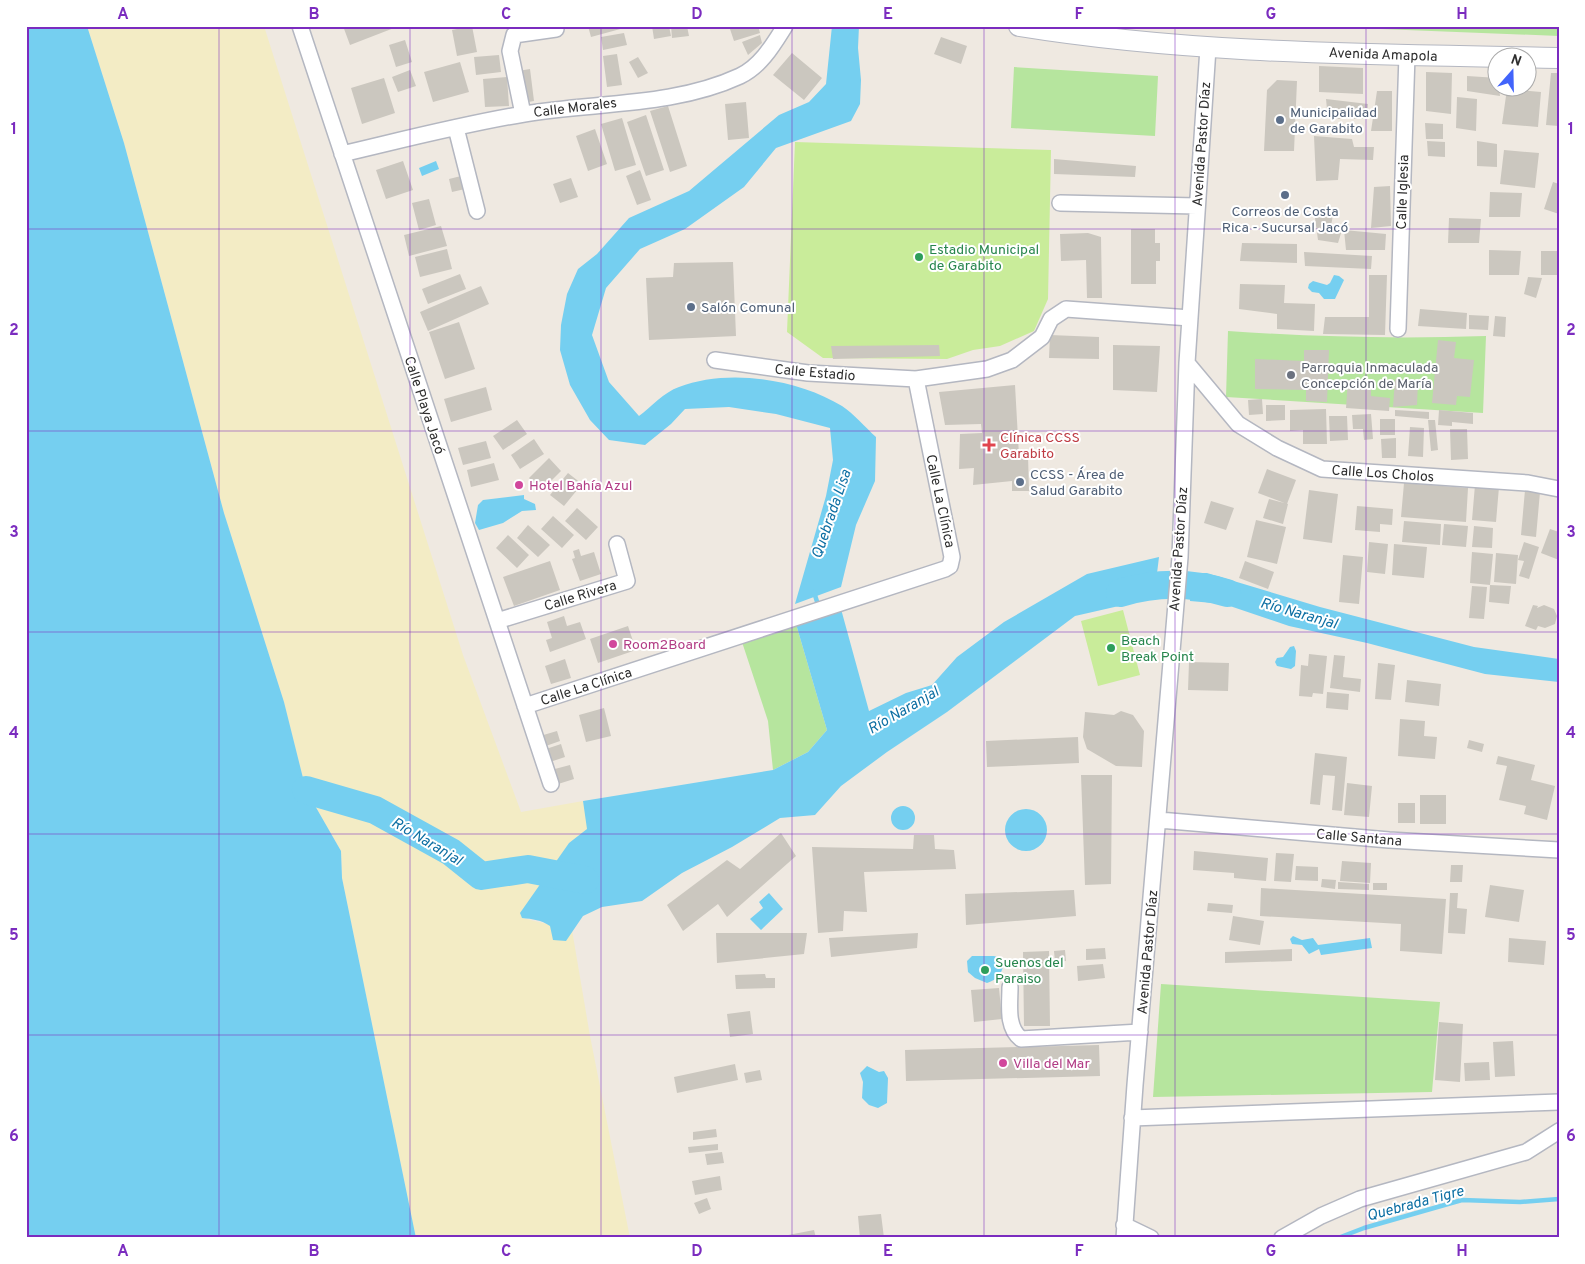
<svg xmlns="http://www.w3.org/2000/svg" width="1585" height="1264" viewBox="0 0 1585 1264" font-family="Overpass,sans-serif">
<style>
.green{fill:#b6e59e}
.sand{fill:#f3ecc5}
.pitch{fill:#c9ec9a}
.water{fill:#75cff0}
.lines{fill:none;stroke-linecap:round;stroke-linejoin:round}
.stream{stroke:#75cff0;stroke-width:4.5}
.river{stroke:#75cff0;stroke-width:28}
.building{fill:#cbc7bf}
.street-casing{stroke:#b4b7c1;stroke-width:18}
.secondary-casing{stroke:#b4b7c1;stroke-width:22}
.street{stroke:#fff;stroke-width:15}
.secondary{stroke:#fff;stroke-width:20}
.grid{fill:none;stroke:#7b2cbf;stroke-width:1;stroke-opacity:0.55}
.service-dot{fill:#5c6f8a;stroke:#fff;stroke-width:2}
.leisure-dot{fill:#2e9e5b;stroke:#fff;stroke-width:2}
.worship-dot{fill:#6b7280;stroke:#fff;stroke-width:2}
.health-dot{fill:#e0444e;stroke:#fff;stroke-width:2}
.hotel-dot{fill:#d1479c;stroke:#fff;stroke-width:2}
.labels{text-anchor:middle;stroke-width:4;stroke-linejoin:round;paint-order:stroke}
.street-label{font-size:14px;fill:#2e2e2e;stroke:#fff}
.service-label{font-size:14px;fill:#4e5e75;stroke:#fff;text-anchor:start}
.leisure-label{font-size:14px;fill:#27864d;stroke:#fff;text-anchor:start}
.worship-label{font-size:14px;fill:#5b616d;stroke:#fff;text-anchor:start}
.health-label{font-size:14px;fill:#be3a42;stroke:#fff;text-anchor:start}
.hotel-label{font-size:14px;fill:#b23c85;stroke:#fff;text-anchor:start}
.water-label{font-size:15px;font-style:italic;fill:#0d6fa3;stroke:#fff}
.neatline{fill:none;stroke:#7b2cbf;stroke-width:2}
.grid-label{font-size:16px;text-anchor:middle;font-weight:bold;fill:#7b2cbf}
</style>
<rect width="100%" height="100%" fill="#efe9e1"/>
<!-- green -->
<path class="green" d="M1305,26H1559V36Z
M1014,67L1158,76L1155,136L1011,128Z
M1228,331C1316,337 1397,339 1486,336L1483,413L1226,397Z
M796,624L827,730L808,752L773,770L768,721L742,642Z
M1161,984L1440,1002L1432,1092L1153,1097Z"/>
<!-- sand -->
<path class="sand" d="M87,26H264L463,655L521,812L583,801L588,829L569,843L522,918L572,930L590,1036L630,1238H416L342,878L341,851L306,790L284,702L224,513L124,143Z"/>
<!-- pitch -->
<path class="pitch" d="M795,142L1051,150L1048,299L1034,331L1000,346L973,350L947,359L823,358L787,332Z
M1123,610L1140,675L1098,686L1081,621Z"/>
<!-- water -->
<path class="water" d="M26,26H87L124,143L224,513L284,702L306,790L341,851L342,878L416,1238H26Z
M832,26H859L858,48L861,80L860,104L851,121L776,148L744,187L685,229L640,249L606,288L592,335L609,382L639,416C651,407 664,392 679,387C728,368 798,379 842,406C854,414 865,427 876,437L875,481L856,525L841,587L795,604L826,496L833,460L830,428L776,414L729,407L685,409L671,424L645,445L609,440L590,420L570,385L560,350L561,325L567,294L578,269L597,254L629,218L689,191L779,115L809,102L826,84Z
M436,161L439,169L422,176L419,168Z
M1334,275L1339,276L1344,280L1335,299H1324L1319,293L1312,292L1308,288L1309,284L1313,281L1327,285L1330,283Z
M524,495V499L535,504L536,510L522,511L503,523L479,530L475,523L478,505L483,500Z
M1159,557L1154,598L1075,616L947,712L887,752L841,786L815,815L780,818L732,847L682,873L642,901L602,907L583,916L566,941L553,940L550,926C541,920 533,919 522,918L520,913L569,843L587,829L583,801L773,770L808,752L827,730L796,624L841,609L869,711L906,693L932,685L957,657L1004,622L1087,574Z
M1191,573H1207L1320,607L1474,647L1559,659V682L1485,674L1367,643L1289,626L1224,604L1190,601Z
M1294,646L1296,651L1295,666L1291,669L1277,666L1275,662L1277,658L1283,657L1290,647Z
M891 818a12 12 0 1 1 24 0a12 12 0 1 1-24 0Z
M1005 830a21 21 0 1 1 42 0a21 21 0 1 1-42 0Z
M769,893L783,909L761,930L750,919L763,908L759,902Z
M1293,936L1302,940L1313,938L1318,945L1370,938L1372,948L1321,955L1319,949L1309,954L1302,945L1292,944L1290,939Z
M972,956H994L1003,959C1004,972 999,979 987,983L975,978L968,972L967,961Z
M867,1066L879,1072L884,1071L888,1078L887,1103L878,1108L869,1105L862,1098L863,1082L860,1073Z"/>
<g class="lines">
<!-- stream -->
<path class="stream" d="M814,592L819,608
M1338,1238L1364,1228L1462,1200L1520,1202L1559,1199"/>
<!-- river -->
<path class="river" d="M1120,593C1156,582 1192,582 1227,593
M306,790L375,810L451,852L481,876L528,869L585,880"/>
</g>
<!-- building -->
<path class="building" d="M343,26H393L394,28L350,45Z
M472,26L477,52L457,56L452,30Z
M588,26H623L624,28L591,37Z
M652,26H669L671,36L654,39Z
M671,26H687L689,36L672,38Z
M729,26H758L760,33L734,41Z
M624,33L627,45L603,50L601,37Z
M760,35L762,43L748,55L742,42Z
M941,37L967,46L961,64L934,54Z
M405,40L412,62L396,67L389,45Z
M792,53L822,78L804,100L773,75Z
M617,54L622,85L607,87L603,56Z
M499,55L501,72L476,75L474,57Z
M638,57L648,73L638,78L629,62Z
M460,62L469,92L433,102L424,72Z
M1319,66L1363,68V94L1319,92Z
M530,69L534,101L523,103L518,71Z
M410,70L416,86L398,92L392,77Z
M1426,72L1452,73L1451,114L1426,111Z
M1551,73H1559V126L1546,125Z
M1467,76L1498,78L1500,96L1467,91Z
M507,77L509,106L485,107L483,79Z
M384,78L395,113L362,124L351,88Z
M1277,80L1297,81L1294,151H1264L1267,90Z
M1507,89L1541,92L1538,127L1502,124Z
M1377,91H1392V131H1371Z
M1457,97L1477,99L1476,131L1456,128Z
M1326,99L1368,104L1367,119H1328Z
M746,102L749,138L728,140L725,104Z
M668,106L687,166L670,172L650,111Z
M646,115L664,170L646,176L627,122Z
M622,118L636,165L615,171L601,124Z
M1425,123L1443,124V139H1426Z
M595,129L607,164L588,171L576,136Z
M1314,136L1352,139L1354,147H1374L1373,160L1340,159L1338,180L1316,181Z
M1427,141L1445,142V157L1428,156Z
M1477,141L1497,144V167L1477,166Z
M1504,150L1539,153L1535,188L1500,184Z
M1054,159L1136,166L1135,177L1054,174Z
M403,161L413,190L386,199L376,170Z
M640,170L651,200L637,205L626,176Z
M461,176L465,189L452,192L449,179Z
M571,178L578,197L560,203L553,184Z
M1553,182L1559,184V214L1544,209Z
M1390,186L1391,226L1371,228L1374,187Z
M1490,192L1522,193L1520,217H1489Z
M429,199L436,225L419,230L412,203Z
M1333,215L1331,226L1342,230L1338,243L1318,240L1315,218Z
M1449,218L1481,219L1479,243H1448Z
M441,226L447,246L409,256L404,235Z
M1131,229H1155V243H1160V261H1156V284H1131Z
M1344,230L1386,234L1385,250H1346Z
M1088,233L1101,237L1102,298H1087L1086,260L1061,261L1060,234Z
M1242,243L1297,244V263L1240,261Z
M447,249L452,269L420,277L415,257Z
M1489,250L1521,251L1519,275H1489Z
M1541,251H1559V275H1541Z
M1304,252L1372,256L1371,269L1305,266Z
M733,262L736,336L649,340L646,278L673,277L674,263Z
M460,274L466,289L428,304L422,289Z
M1369,275H1387L1385,335L1323,334L1325,317H1369Z
M1528,277L1542,278L1536,298L1524,294Z
M1240,284L1285,285L1284,303L1315,304L1314,331L1277,329V314L1239,309Z
M481,286L489,304L428,331L420,312Z
M1420,309L1467,313L1466,329L1418,326Z
M1469,315L1489,316L1488,330L1469,329Z
M1495,316L1506,317L1505,337L1493,336Z
M459,322L475,369L445,379L429,332Z
M1050,335L1099,337V359L1049,358Z
M1438,340L1456,342L1454,358L1474,360L1470,397L1457,396L1456,405L1432,403Z
M939,345L940,356L833,359L831,346Z
M1113,345L1160,346L1157,392L1113,390Z
M1304,350H1329L1327,402L1306,401V390L1255,389V359L1304,361Z
M1395,379L1418,381L1417,405L1393,407Z
M1348,380L1371,383V396L1390,398L1389,411L1346,408Z
M1015,385L1019,456L1028,455L1029,491H1012V481L973,485L974,468L959,469L960,434L982,433L981,424L945,425L939,392Z
M486,387L492,410L451,422L444,399Z
M1262,399L1263,414L1249,415L1248,400Z
M1266,405H1285V420L1266,421Z
M1326,409L1327,444H1303V430L1290,431V410Z
M1395,410L1429,412V419L1395,416Z
M1439,410L1473,413V424L1452,422V426L1438,425Z
M1371,414L1373,439L1364,440L1363,429H1353L1352,415Z
M1329,416H1347L1348,440L1330,441Z
M1380,419H1395V435H1380Z
M517,420L527,434L503,450L493,436Z
M1428,420H1435L1438,450L1431,451Z
M1410,427L1424,428L1423,457L1408,456Z
M1450,429H1467L1468,459L1451,460Z
M1396,438V458H1382L1381,439Z
M534,439L544,454L520,469L511,455Z
M486,441L491,458L463,465L458,448Z
M549,458L561,471L541,491L529,478Z
M494,463L499,480L471,487L467,470Z
M1267,469L1296,480L1287,504L1258,493Z
M568,473L582,484L564,506L550,495Z
M1404,483L1468,488L1466,522L1401,517Z
M1475,485L1499,487L1496,522L1472,520Z
M1309,490L1338,494L1332,543L1303,539Z
M1525,490L1540,492L1536,537L1521,535Z
M1269,499L1288,504L1283,524L1263,518Z
M1211,501L1234,508L1226,530L1204,523Z
M1357,506L1393,509L1392,525L1380,524V532L1355,530Z
M577,508L598,527L586,540L565,521Z
M553,516L574,535L562,548L541,529Z
M1256,520L1286,527L1277,564L1247,557Z
M1404,521L1441,524L1440,545L1402,542Z
M1444,524L1468,526L1466,547L1442,545Z
M528,525L550,545L538,557L517,538Z
M1474,526L1493,528L1492,548L1472,547Z
M1550,529L1559,532V560L1541,553Z
M508,535L529,555L517,568L496,548Z
M1369,542L1388,544L1385,574L1367,572Z
M1524,542L1539,547L1529,579L1519,576L1524,561L1518,560Z
M1394,544L1427,547L1424,578L1392,575Z
M579,549L581,556L594,552L601,574L580,581L572,559L575,558L573,551Z
M1472,552L1493,554L1490,585L1511,586L1509,604L1489,602L1490,585L1470,583Z
M1496,553L1518,555L1516,584L1494,582Z
M1343,555L1363,557L1359,604L1339,602Z
M550,561L560,590L514,606L503,577Z
M1245,561L1274,572L1268,589L1239,578Z
M1472,586L1487,587L1484,619L1469,618Z
M1533,605L1538,606L1537,608L1544,605L1554,609L1557,616L1555,624L1545,628L1538,626L1536,630L1525,626Z
M564,616L567,626L580,622L586,639L550,652L546,640L552,638L547,622Z
M628,626L636,650L598,663L590,639Z
M1309,654L1327,656L1323,694L1313,693L1312,697L1299,696L1301,665L1308,666Z
M1334,655L1345,656L1343,677L1361,679L1360,692L1330,688Z
M565,659L571,678L551,684L545,666Z
M1189,662L1229,663L1228,691L1188,690Z
M1378,663L1395,665L1391,700L1375,699Z
M1407,680L1441,684L1439,706L1405,702Z
M1327,692L1349,694L1348,710L1326,708Z
M604,708L611,736L586,742L579,715Z
M1121,711L1133,715L1144,731L1142,767L1116,766L1087,749L1083,737L1085,712L1114,715Z
M1400,719L1425,721L1424,736L1437,737L1435,759L1398,756Z
M557,731L560,741L543,747L540,736Z
M1078,737L1079,763L987,767L986,741Z
M1469,740L1484,744L1482,752L1467,748Z
M561,744L565,757L547,763L543,750Z
M1315,753L1347,757L1342,811L1332,810L1335,776L1323,775L1320,805L1310,804Z
M1498,756L1535,765L1531,780L1555,786L1547,820L1524,814L1526,806L1499,800L1507,766L1496,764Z
M570,765L574,779L555,785L551,770Z
M1081,775H1112L1111,884L1085,885Z
M1347,783L1372,786L1369,817L1344,815Z
M1420,795H1446V824H1420Z
M1398,803H1415V823H1398Z
M781,833L796,856L727,917L718,904L683,931L667,905L727,860L740,869Z
M914,835H934L935,849L954,850L956,869L864,872L867,912L844,911L843,931L818,933L812,847L913,849Z
M1194,851L1268,858L1266,881L1234,878V873L1193,870Z
M1276,853L1294,854L1291,882L1274,881Z
M1342,861L1371,863L1370,883L1340,881Z
M1451,865H1463L1462,882H1450Z
M1296,866L1318,867V881L1295,880Z
M1322,879L1336,880L1335,889L1321,887Z
M1338,882L1369,884V890L1338,889Z
M1373,883H1387V890H1373Z
M1490,885L1524,890L1519,922L1485,917Z
M1261,888L1446,899L1442,954L1400,951L1401,924L1260,916Z
M1074,890L1076,916L966,925L965,894Z
M1450,893H1458L1457,908L1467,909L1465,934L1448,933Z
M1208,903L1233,905L1232,913L1207,911Z
M1233,916L1264,921L1260,945L1229,940Z
M716,933H807L804,954L717,963Z
M918,933L917,948L831,957L829,938Z
M1509,938L1546,941L1544,965L1508,962Z
M1105,948L1106,959L1086,960V949Z
M1292,949V961L1225,963V952Z
M1065,950L1066,961L1055,962L1054,951Z
M1049,951L1050,1026H1024L1023,952Z
M1103,964L1105,978L1078,981L1077,966Z
M765,974L766,978H775V988L736,989L735,975Z
M999,988L1002,1019L974,1022L971,990Z
M750,1011L753,1034L730,1037L727,1014Z
M1439,1022L1463,1024L1460,1082L1435,1080Z
M1513,1041L1515,1076L1495,1077L1493,1042Z
M1099,1045L1100,1076L906,1081L905,1050Z
M1489,1062L1490,1080L1465,1081L1464,1063Z
M735,1064L738,1080L677,1093L674,1077Z
M760,1070L762,1080L746,1083L744,1073Z
M716,1129L717,1137L693,1140V1132Z
M718,1144V1150L689,1153L688,1147Z
M722,1152L724,1163L707,1165L705,1154Z
M720,1176L722,1190L695,1195L692,1181Z
M707,1198L711,1209L699,1214L694,1203Z
M881,1214L884,1238H860L858,1216Z
M814,1230L816,1238H778V1237Z"/>
<g class="lines">
<!-- street casing -->
<g class="street-casing">
<path id="street" d="M300,26L551,784
M523,114L510,51L514,35L556,29
M456,128L477,211
M342,154C402,140 463,124 524,114C595,102 673,107 740,76C761,66 773,45 785,26
M1060,203L1197,206
M1398,329L1407,55
M715,360L808,373L916,379
M1187,363L1238,424L1277,448L1322,469L1528,483L1559,489
M497,621L627,581L617,544
M525,706L945,569L950,566L952,557L916,379L987,369L1012,360L1042,337L1051,319L1066,309L1190,318
M1159,820L1389,840L1559,850
M1010,987C1010,1005 1006,1027 1021,1039L1140,1032
M1132,1118L1559,1102
M1124,1225L1151,1238
M1124,1238L1135,1085L1180,557L1187,363L1208,48
M1282,1238L1321,1216L1360,1199L1526,1152L1559,1131"/>
</g>
<!-- secondary casing -->
<g class="secondary-casing">
<path id="secondary" d="M1019,26C1197,55 1379,54 1559,58"/>
</g>
<!-- street -->
<use href="#street" class="street"/>
<!-- secondary -->
<use href="#secondary" class="secondary"/>
</g>
<!-- grid -->
<path class="grid" d="M219,26V1238M410,26V1238M601,26V1238M792,26V1238M984,26V1238M1175,26V1238M1366,26V1238M26,229H1559M26,431H1559M26,632H1559M26,834H1559M26,1035H1559"/>
<!-- markers -->
<g class="service-dot">
<circle cx="1280" cy="120" r="5"/>
<circle cx="1285" cy="195" r="5"/>
<circle cx="691" cy="307" r="5"/>
<circle cx="1020" cy="482" r="5"/>
</g>
<g class="leisure-dot">
<circle cx="919" cy="257" r="5"/>
<circle cx="1111" cy="648" r="5"/>
<circle cx="985" cy="970" r="5"/>
</g>
<circle class="worship-dot" cx="1291" cy="375" r="5"/>
<path class="health-dot" d="M986.5 437.5h5v5h5v5h-5v5h-5v-5h-5v-5h5z"/>
<g class="hotel-dot">
<circle cx="519" cy="485" r="5"/>
<circle cx="613" cy="644" r="5"/>
<circle cx="1003" cy="1063" r="5"/>
</g>
<g class="labels">
<!-- street labels -->
<g class="street-label">
<text transform="translate(1383 54) rotate(2)" y="5">Avenida Amapola</text>
<text transform="translate(575 107) rotate(-7)" y="5">Calle Morales</text>
<text transform="translate(1201 144) rotate(-86)" y="5">Avenida Pastor Díaz</text>
<text transform="translate(1402 192) rotate(-88)" y="5">Calle Iglesia</text>
<text transform="translate(815 372) rotate(5)" y="5">Calle Estadio</text>
<text transform="translate(425 405) rotate(72)" y="5">Calle Playa Jacó</text>
<text transform="translate(1383 473) rotate(4)" y="5">Calle Los Cholos</text>
<text transform="translate(941 501) rotate(78)" y="5">Calle La Clínica</text>
<text transform="translate(1178 549) rotate(-86)" y="5">Avenida Pastor Díaz</text>
<text transform="translate(580 595) rotate(-17)" y="5">Calle Rivera</text>
<text transform="translate(586 686) rotate(-18)" y="5">Calle La Clínica</text>
<text transform="translate(1359 837) rotate(5)" y="5">Calle Santana</text>
<text transform="translate(1147 952) rotate(-85)" y="5">Avenida Pastor Díaz</text>
</g>
<!-- service labels -->
<g class="service-label">
<text x="1290" y="117">Municipalidad<tspan x="1290" dy="16">de Garabito</tspan></text>
<text x="1285" y="216" text-anchor="middle">Correos de Costa<tspan x="1285" dy="16">Rica - Sucursal Jacó</tspan></text>
<text x="701" y="312">Salón Comunal</text>
<text x="1030" y="479">CCSS - Área de<tspan x="1030" dy="16">Salud Garabito</tspan></text>
</g>
<!-- leisure labels -->
<g class="leisure-label">
<text x="929" y="254">Estadio Municipal<tspan x="929" dy="16">de Garabito</tspan></text>
<text x="1121" y="645">Beach<tspan x="1121" dy="16">Break Point</tspan></text>
<text x="995" y="967">Suenos del<tspan x="995" dy="16">Paraiso</tspan></text>
</g>
<!-- worship labels -->
<g class="worship-label">
<text x="1301" y="372">Parroquia Inmaculada<tspan x="1301" dy="16">Concepción de María</tspan></text>
</g>
<!-- health labels -->
<g class="health-label">
<text x="1000" y="442">Clínica CCSS<tspan x="1000" dy="16">Garabito</tspan></text>
</g>
<!-- hotel labels -->
<g class="hotel-label">
<text x="529" y="490">Hotel Bahía Azul</text>
<text x="623" y="649">Room2Board</text>
<text x="1013" y="1068">Villa del Mar</text>
</g>
<!-- water labels -->
<g class="water-label">
<text transform="translate(831 514) rotate(-71)" y="5">Quebrada Lisa</text>
<text transform="translate(1299 613) rotate(16)" y="5">Río Naranjal</text>
<text transform="translate(903 710) rotate(-30)" y="5">Río Naranjal</text>
<text transform="translate(427 841) rotate(31)" y="5">Río Naranjal</text>
<text transform="translate(1415 1203) rotate(-15)" y="5">Quebrada Tigre</text>
</g>
</g>
<!-- border -->
<rect width="1585" height="1264" fill="none" stroke="#ffffff" stroke-width="55"/>
<!-- north arrow -->
<g transform="translate(1512 72) rotate(20)"><circle r="24" fill="#ffffff" stroke="#ababab"/>
<path d="M0-4L9 19L0 12L-9 19Z" fill="#4264fb"/>
<text y="-8" font-size="14" font-weight="bold" text-anchor="middle" fill="#2e2e2e">N</text>
</g>
<rect x="28" y="28" width="1530" height="1208" class="neatline"/>
<g class="grid-label">
<text x="123" y="19">A</text>
<text x="314" y="19">B</text>
<text x="506" y="19">C</text>
<text x="697" y="19">D</text>
<text x="888" y="19">E</text>
<text x="1079" y="19">F</text>
<text x="1271" y="19">G</text>
<text x="1462" y="19">H</text>
<text x="14" y="134">1</text>
<text x="1571" y="134">1</text>
<text x="14" y="335">2</text>
<text x="1571" y="335">2</text>
<text x="14" y="537">3</text>
<text x="1571" y="537">3</text>
<text x="14" y="738">4</text>
<text x="1571" y="738">4</text>
<text x="14" y="940">5</text>
<text x="1571" y="940">5</text>
<text x="14" y="1141">6</text>
<text x="1571" y="1141">6</text>
<text x="123" y="1256">A</text>
<text x="314" y="1256">B</text>
<text x="506" y="1256">C</text>
<text x="697" y="1256">D</text>
<text x="888" y="1256">E</text>
<text x="1079" y="1256">F</text>
<text x="1271" y="1256">G</text>
<text x="1462" y="1256">H</text>
</g>
</svg>
